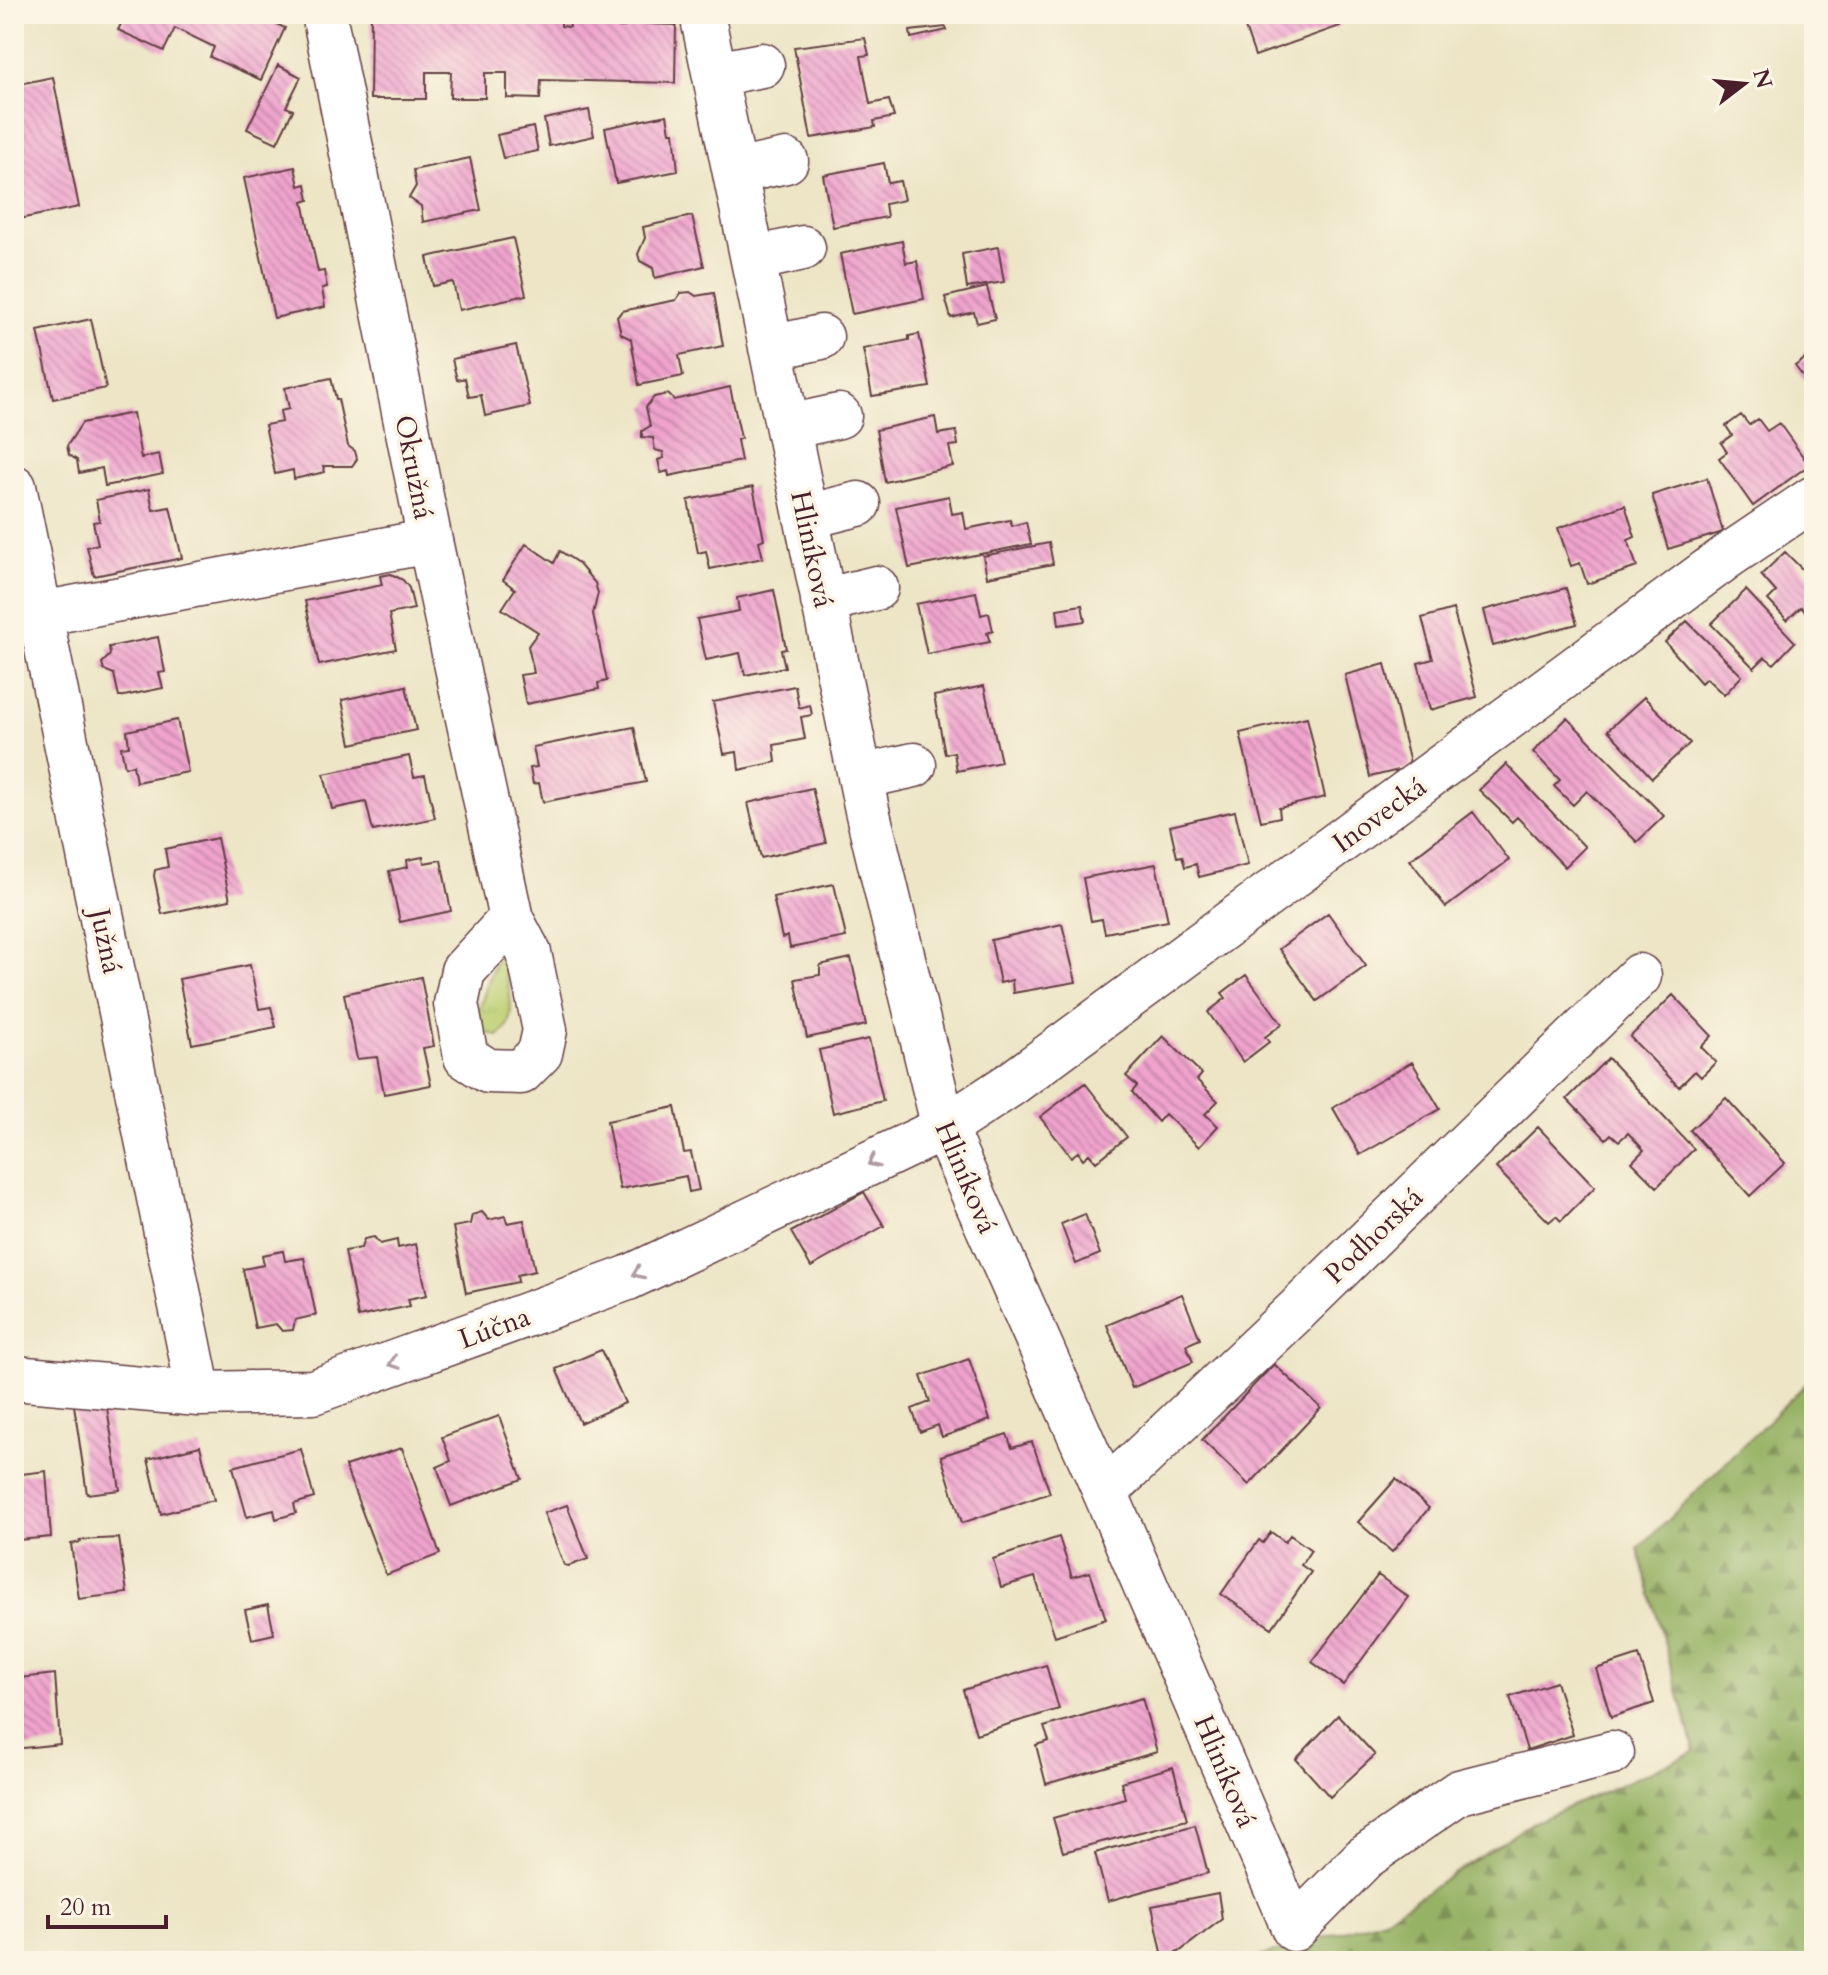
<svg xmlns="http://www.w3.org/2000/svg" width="1828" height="1975" viewBox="0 0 1828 1975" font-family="Cardo,serif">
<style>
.grass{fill:url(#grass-tufts);stroke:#84784f;stroke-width:2}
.forest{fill:url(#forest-firs);stroke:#706848;stroke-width:2}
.building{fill:url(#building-back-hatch)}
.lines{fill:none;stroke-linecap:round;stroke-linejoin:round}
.minor-casing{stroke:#623d42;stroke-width:47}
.minor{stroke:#fff;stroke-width:44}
.oneway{stroke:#ae9aa0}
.labels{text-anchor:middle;stroke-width:7;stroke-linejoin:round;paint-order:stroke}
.street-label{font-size:28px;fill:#4a1f2b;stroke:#fcf5e5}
</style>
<defs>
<pattern id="grass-tufts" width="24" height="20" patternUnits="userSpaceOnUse" patternTransform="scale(2)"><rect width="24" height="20" fill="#bed073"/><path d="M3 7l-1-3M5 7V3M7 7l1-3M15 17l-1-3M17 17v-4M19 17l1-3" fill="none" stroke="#a5b264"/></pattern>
<pattern id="forest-firs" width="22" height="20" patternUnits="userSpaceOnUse" patternTransform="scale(2)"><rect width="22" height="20" fill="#96b265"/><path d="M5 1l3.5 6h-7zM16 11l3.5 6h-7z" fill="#7c9053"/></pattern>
<pattern id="building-back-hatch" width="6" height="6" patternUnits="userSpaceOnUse" patternTransform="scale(2)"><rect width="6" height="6" fill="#efa3cd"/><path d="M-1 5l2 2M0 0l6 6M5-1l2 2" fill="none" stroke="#c484a7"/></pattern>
</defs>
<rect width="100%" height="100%" fill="#fcf5e5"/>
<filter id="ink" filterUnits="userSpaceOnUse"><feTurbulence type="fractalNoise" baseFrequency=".0125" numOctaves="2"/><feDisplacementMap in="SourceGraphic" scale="16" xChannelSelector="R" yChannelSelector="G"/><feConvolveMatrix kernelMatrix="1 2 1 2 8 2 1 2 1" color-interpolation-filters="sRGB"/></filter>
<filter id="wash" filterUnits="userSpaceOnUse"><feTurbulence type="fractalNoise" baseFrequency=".006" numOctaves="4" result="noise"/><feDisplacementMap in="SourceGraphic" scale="32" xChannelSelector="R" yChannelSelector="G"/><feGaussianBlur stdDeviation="1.8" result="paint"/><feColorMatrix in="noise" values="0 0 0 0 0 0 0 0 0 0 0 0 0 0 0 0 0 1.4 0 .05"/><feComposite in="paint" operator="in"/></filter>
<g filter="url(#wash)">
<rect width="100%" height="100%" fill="#ede5c6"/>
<!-- grass -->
<path class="grass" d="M496,959H503C507,983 521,1020 498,1036L478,1030V1013Z"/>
<!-- forest -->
<path class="forest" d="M1814,1376V1961H1246L1384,1919L1532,1823L1695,1752L1638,1549Z"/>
<g id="blocks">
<!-- building -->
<path class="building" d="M126,14H255L285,28L261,80L210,57L214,47L175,28L164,51L118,30Z
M464,14H486V18H521V14H561V26L570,27L569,20H617L618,27H625V23L676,25L675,83L541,80L540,99L507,98V73H485V98H450L451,72H426V99H370L371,16L464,17Z
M1229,14H1336L1340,26L1255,56L1242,19L1232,23Z
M946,27L947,30L911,38L910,31Z
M865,38L869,55L861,56L870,104L889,100L894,117L874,121L875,127L811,138L794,47Z
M278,65L301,77L286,107L293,110L277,143L247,129Z
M53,77L79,207L19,219L14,194V85Z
M589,110L594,136L549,146L544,119Z
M667,115L670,132H674L678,171L616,183L605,128Z
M533,127L538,151L503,158L497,135Z
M470,158L481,210L423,222L421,206L409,198L416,186L413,170Z
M884,163L888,183L900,181L904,200L885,204L887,217L833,227L823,175Z
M295,167L299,186L306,184L309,200L303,202L318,272L324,271L327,287L322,288L325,307L274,318L244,178Z
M692,216L704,266L655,278L653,268L640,261L638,254L645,238L643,227Z
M513,238L526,295L459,310L453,282L433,286L427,257Z
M902,241L906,263L917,261L924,299L852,314L840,254Z
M998,247L1004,282L967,288L962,254Z
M987,287L995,319L977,323L974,312L951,318L945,297Z
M690,292L696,296L714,293L723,346L679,355L683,376L639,385L631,339L621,334L617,317L622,311L676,300L681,293Z
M91,319L106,388L53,399L38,331Z
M919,334L930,387L872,396L863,349L909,340V336Z
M516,345L530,406L485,416L481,395L469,397L465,378L457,380L452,359Z
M1814,352V391L1795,366Z
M331,378L336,399H338L348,446L355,451L357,459L352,466H323L325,472L294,479L293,470L275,474L265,425L282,422L280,411L289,409L285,388Z
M730,387L741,438L737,440L741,461L669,476L668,471L661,473L658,460L664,458L663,452L655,450L653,438L642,437V431L650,426L646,407L654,397L668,394L674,400Z
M133,413L141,458L159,454L163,474L105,486L102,468L79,473L77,460L69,455L67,446L82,423Z
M1741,415L1749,425L1758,419L1767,431L1779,423L1809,465L1753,506L1719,458L1727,452L1721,443L1732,435L1726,426Z
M935,417L938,434L956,431L958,445L949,446L953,466L885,482L876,430Z
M1707,478L1723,532L1668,549L1652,495Z
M753,487L764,539L759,541L763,558L710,569L706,551L698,553L688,500Z
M149,489L153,510L170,507L182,558L94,576L87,547L98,544L93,522L100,521L96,500Z
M949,496L952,514L963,512L966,529L1010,520L1012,526L1026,522L1031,544L909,568L896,507Z
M1625,505L1635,537L1628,540L1637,567L1587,584L1580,563L1571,566L1558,528Z
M1049,543L1053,564L987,577L983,556Z
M526,544L554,563L560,551L578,563L595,583L598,593L593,614L607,681L598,683L599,689L526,704L520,675L534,673L528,646L538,632L502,609L515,589L503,580Z
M1785,552L1814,581V621L1801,607L1787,620L1768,600L1776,592L1761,575Z
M391,574L403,580L409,588L414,609L389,614L396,649L319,665L305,601L382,585L380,576Z
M1566,588L1577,624L1493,646L1484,610Z
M774,590L786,649L781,650L785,667L745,675L740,653L706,660L697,619L739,611L737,598Z
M1746,590L1795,642L1774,664L1765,657L1754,668L1711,624Z
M976,592L981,615L989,613L993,631L987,633L990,642L927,654L916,604Z
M1082,605L1085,621L1059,625L1057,609Z
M1453,609L1477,697L1430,710L1418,663L1433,659L1422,618Z
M1687,621L1742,676L1724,695L1706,678L1701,683L1665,642Z
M158,637L165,672L159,673L163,688L119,697L114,674L104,670L102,663L110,655L109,647Z
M1385,664L1411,767L1370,777L1345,675Z
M406,686L416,730L351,744L342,700Z
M795,686L799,708L810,705L812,715L801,717L805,739L774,745L776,762L739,770L737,752L724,754L713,702Z
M984,686L1001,762L957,771L954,752L945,754L934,696Z
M1644,697L1690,743L1652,778L1608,730Z
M1307,717L1325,797L1279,808L1280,817L1261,821L1240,733Z
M1567,718L1664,816L1637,842L1587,791L1573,805L1554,786L1560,780L1533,752Z
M177,720L188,772L136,782L133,765L125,767L121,747L129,746L127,731Z
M634,727L646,782L543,802L539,783L533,784L530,768L537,767L533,747Z
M409,756L414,777L425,775L435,818L373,831L366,802L332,809L324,774Z
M1506,764L1585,847L1565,867L1517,817L1512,822L1479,790Z
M812,788L826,843L761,858L748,803Z
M1235,811L1248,865L1199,877L1196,864L1185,867L1182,856L1177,857L1170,826Z
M1473,812L1509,860L1446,907L1410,860Z
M217,838L230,900L162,914L154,876L155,870L168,867L165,849Z
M423,857L424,863L441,860L451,911L400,922L389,871L408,867L407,860Z
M1156,864L1168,921L1105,933L1102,919L1091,921L1083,878Z
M834,884L846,937L790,948L788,936L782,938L773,897Z
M1328,913L1366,966L1317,1001L1279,949Z
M1062,924L1076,982L1013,993L1012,980L1000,983L991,940Z
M851,958L866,1025L807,1038L795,979L820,975V965Z
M250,965L259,1009L271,1007L276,1027L192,1044L179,979Z
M1246,975L1282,1024L1265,1037L1269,1042L1243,1062L1208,1012L1226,998L1222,993Z
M421,977L434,1046L423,1048L431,1085L384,1094L377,1057L357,1059L344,994Z
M1673,995L1712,1036L1701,1047L1716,1062L1701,1077L1695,1071L1679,1087L1630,1037Z
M1163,1036L1202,1074L1197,1080L1218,1101L1205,1114L1218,1126L1199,1147L1165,1114L1158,1122L1132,1092L1137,1086L1126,1076Z
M869,1039L883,1101L833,1113L819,1050Z
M1608,1058L1694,1149L1657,1187L1632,1162L1644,1150L1628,1133L1619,1141L1611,1134L1606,1139L1567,1099Z
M1412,1062L1440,1109L1360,1155L1333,1108Z
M1085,1083L1127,1137L1096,1162L1089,1154L1083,1159L1078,1152L1071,1157L1040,1117Z
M1726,1098L1785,1163L1750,1196L1690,1130Z
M675,1107L684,1153L691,1152L699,1190L689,1192L686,1176L620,1189L607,1121Z
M1538,1127L1595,1187L1561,1221L1556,1216L1549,1222L1496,1168Z
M864,1192L884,1226L811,1267L791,1232Z
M482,1212L489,1220L505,1216L507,1223L524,1220L535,1271L517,1275L518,1282L466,1293L453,1227L470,1224L472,1215Z
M1085,1214L1100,1254L1076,1264L1061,1224Z
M374,1237L380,1244L397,1240L398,1248L416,1244L427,1295L408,1299L410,1306L358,1317L345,1251L361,1248L364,1239Z
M283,1251L285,1261L304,1258L316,1315L295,1320L293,1330L282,1331L276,1324L255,1328L243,1269L264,1265L262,1255Z
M1182,1294L1200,1339L1186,1345L1193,1362L1132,1388L1107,1325Z
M601,1350L625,1403L580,1423L556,1369Z
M969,1359L990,1420L942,1437L938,1425L920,1432L912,1409L930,1402L921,1376Z
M1274,1364L1321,1408L1249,1485L1202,1440Z
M74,1405L107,1408L120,1490L87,1494Z
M499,1416L522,1479L451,1506L437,1467L451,1461L442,1437Z
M1007,1434L1012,1448L1032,1442L1050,1493L962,1523L941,1456Z
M200,1446L214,1500L161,1514L148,1459Z
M402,1448L440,1554L386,1575L345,1466Z
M301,1449L314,1498L294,1504L296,1513L276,1519L274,1510L247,1517L233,1467Z
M46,1471L51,1537L18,1540L16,1526H14V1475Z
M1396,1479L1429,1508L1392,1552L1358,1522Z
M567,1505L588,1559L569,1566L564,1565L544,1513Z
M1271,1532L1285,1542L1290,1535L1311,1550L1301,1565L1311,1572L1272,1628L1221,1594L1259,1540L1263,1543Z
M1059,1537L1072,1577L1090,1572L1106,1619L1055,1636L1035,1577L1001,1587L993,1559Z
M119,1538L127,1593L79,1599L71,1544L81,1542L80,1540Z
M1378,1575L1408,1597L1343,1685L1312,1662Z
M268,1605L274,1634L252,1639L245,1610Z
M1639,1655L1654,1703L1611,1717L1596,1669Z
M1046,1665L1059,1709L976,1734L963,1690Z
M55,1674L60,1744L14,1749V1690L21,1689L20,1678Z
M1556,1682L1573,1735L1527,1750L1510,1697Z
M1142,1698L1157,1752L1046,1784L1036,1745L1049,1741L1044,1727Z
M1338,1715L1375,1755L1330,1797L1296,1759Z
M1173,1767L1187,1820L1063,1852L1053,1818L1125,1798L1121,1782Z
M1195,1825L1208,1873L1108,1901L1095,1853Z
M1218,1893L1222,1919L1179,1952L1163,1957L1152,1906Z"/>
</g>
</g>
<g filter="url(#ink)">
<use href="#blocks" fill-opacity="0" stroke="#623d42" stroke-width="2"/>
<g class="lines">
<!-- minor casing -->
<g class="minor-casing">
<path id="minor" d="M324,14L430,541L511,919L529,953L545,1030L540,1053L521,1072L488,1071L466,1057L456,1004L463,971L511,919
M702,14L867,810L944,1128L1105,1492L1294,1929L1364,1858L1459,1792L1612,1753
M715,74L762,65
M735,172L786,161
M753,259L803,248
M771,348L821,337
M788,427L839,416
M14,487L199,1394
M806,517L858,504
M823,601L876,588
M40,614L430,541
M860,777L914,765
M14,1378L199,1394L313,1392L628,1278L944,1128L1011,1084L1728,556L1814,498
M1105,1492L1296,1311L1639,976"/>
</g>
<!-- minor -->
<use href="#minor" class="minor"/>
</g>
<!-- one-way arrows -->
<defs><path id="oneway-chevron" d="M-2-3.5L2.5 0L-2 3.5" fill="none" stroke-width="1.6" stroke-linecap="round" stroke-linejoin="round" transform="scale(2)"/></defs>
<g class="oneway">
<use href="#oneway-chevron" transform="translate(873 1162) rotate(155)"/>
<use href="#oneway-chevron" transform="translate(638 1273) rotate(155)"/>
<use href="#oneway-chevron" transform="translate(394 1363) rotate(160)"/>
</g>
</g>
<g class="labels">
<!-- street labels -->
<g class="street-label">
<text transform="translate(415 467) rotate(79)" y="10">Okružná</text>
<text transform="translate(813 549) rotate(78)" y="10">Hliníková</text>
<text transform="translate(1379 814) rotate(-36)" y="10">Inovecká</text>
<text transform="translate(107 941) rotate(78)" y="10">Južná</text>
<text transform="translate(967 1177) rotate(67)" y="10">Hliníková</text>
<text transform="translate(1373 1235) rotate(-44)" y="10">Podhorská</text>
<text transform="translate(494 1327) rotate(-20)" y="10">Lúčna</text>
<text transform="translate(1226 1771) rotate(67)" y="10">Hliníková</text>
</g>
</g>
<!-- margin -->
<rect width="1828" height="1975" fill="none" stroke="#fcf5e5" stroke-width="48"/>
<!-- north arrow -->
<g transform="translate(1744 84) rotate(74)" stroke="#fcf5e5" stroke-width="6" paint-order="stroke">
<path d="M0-6L14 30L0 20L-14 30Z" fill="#4a1f2b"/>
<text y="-12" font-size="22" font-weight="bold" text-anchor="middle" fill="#4a1f2b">N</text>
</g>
<!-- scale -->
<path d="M48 1915v12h118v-12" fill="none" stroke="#4a1f2b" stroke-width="4"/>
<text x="60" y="1915" font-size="24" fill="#4a1f2b" stroke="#fcf5e5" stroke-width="6" paint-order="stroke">20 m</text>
</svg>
